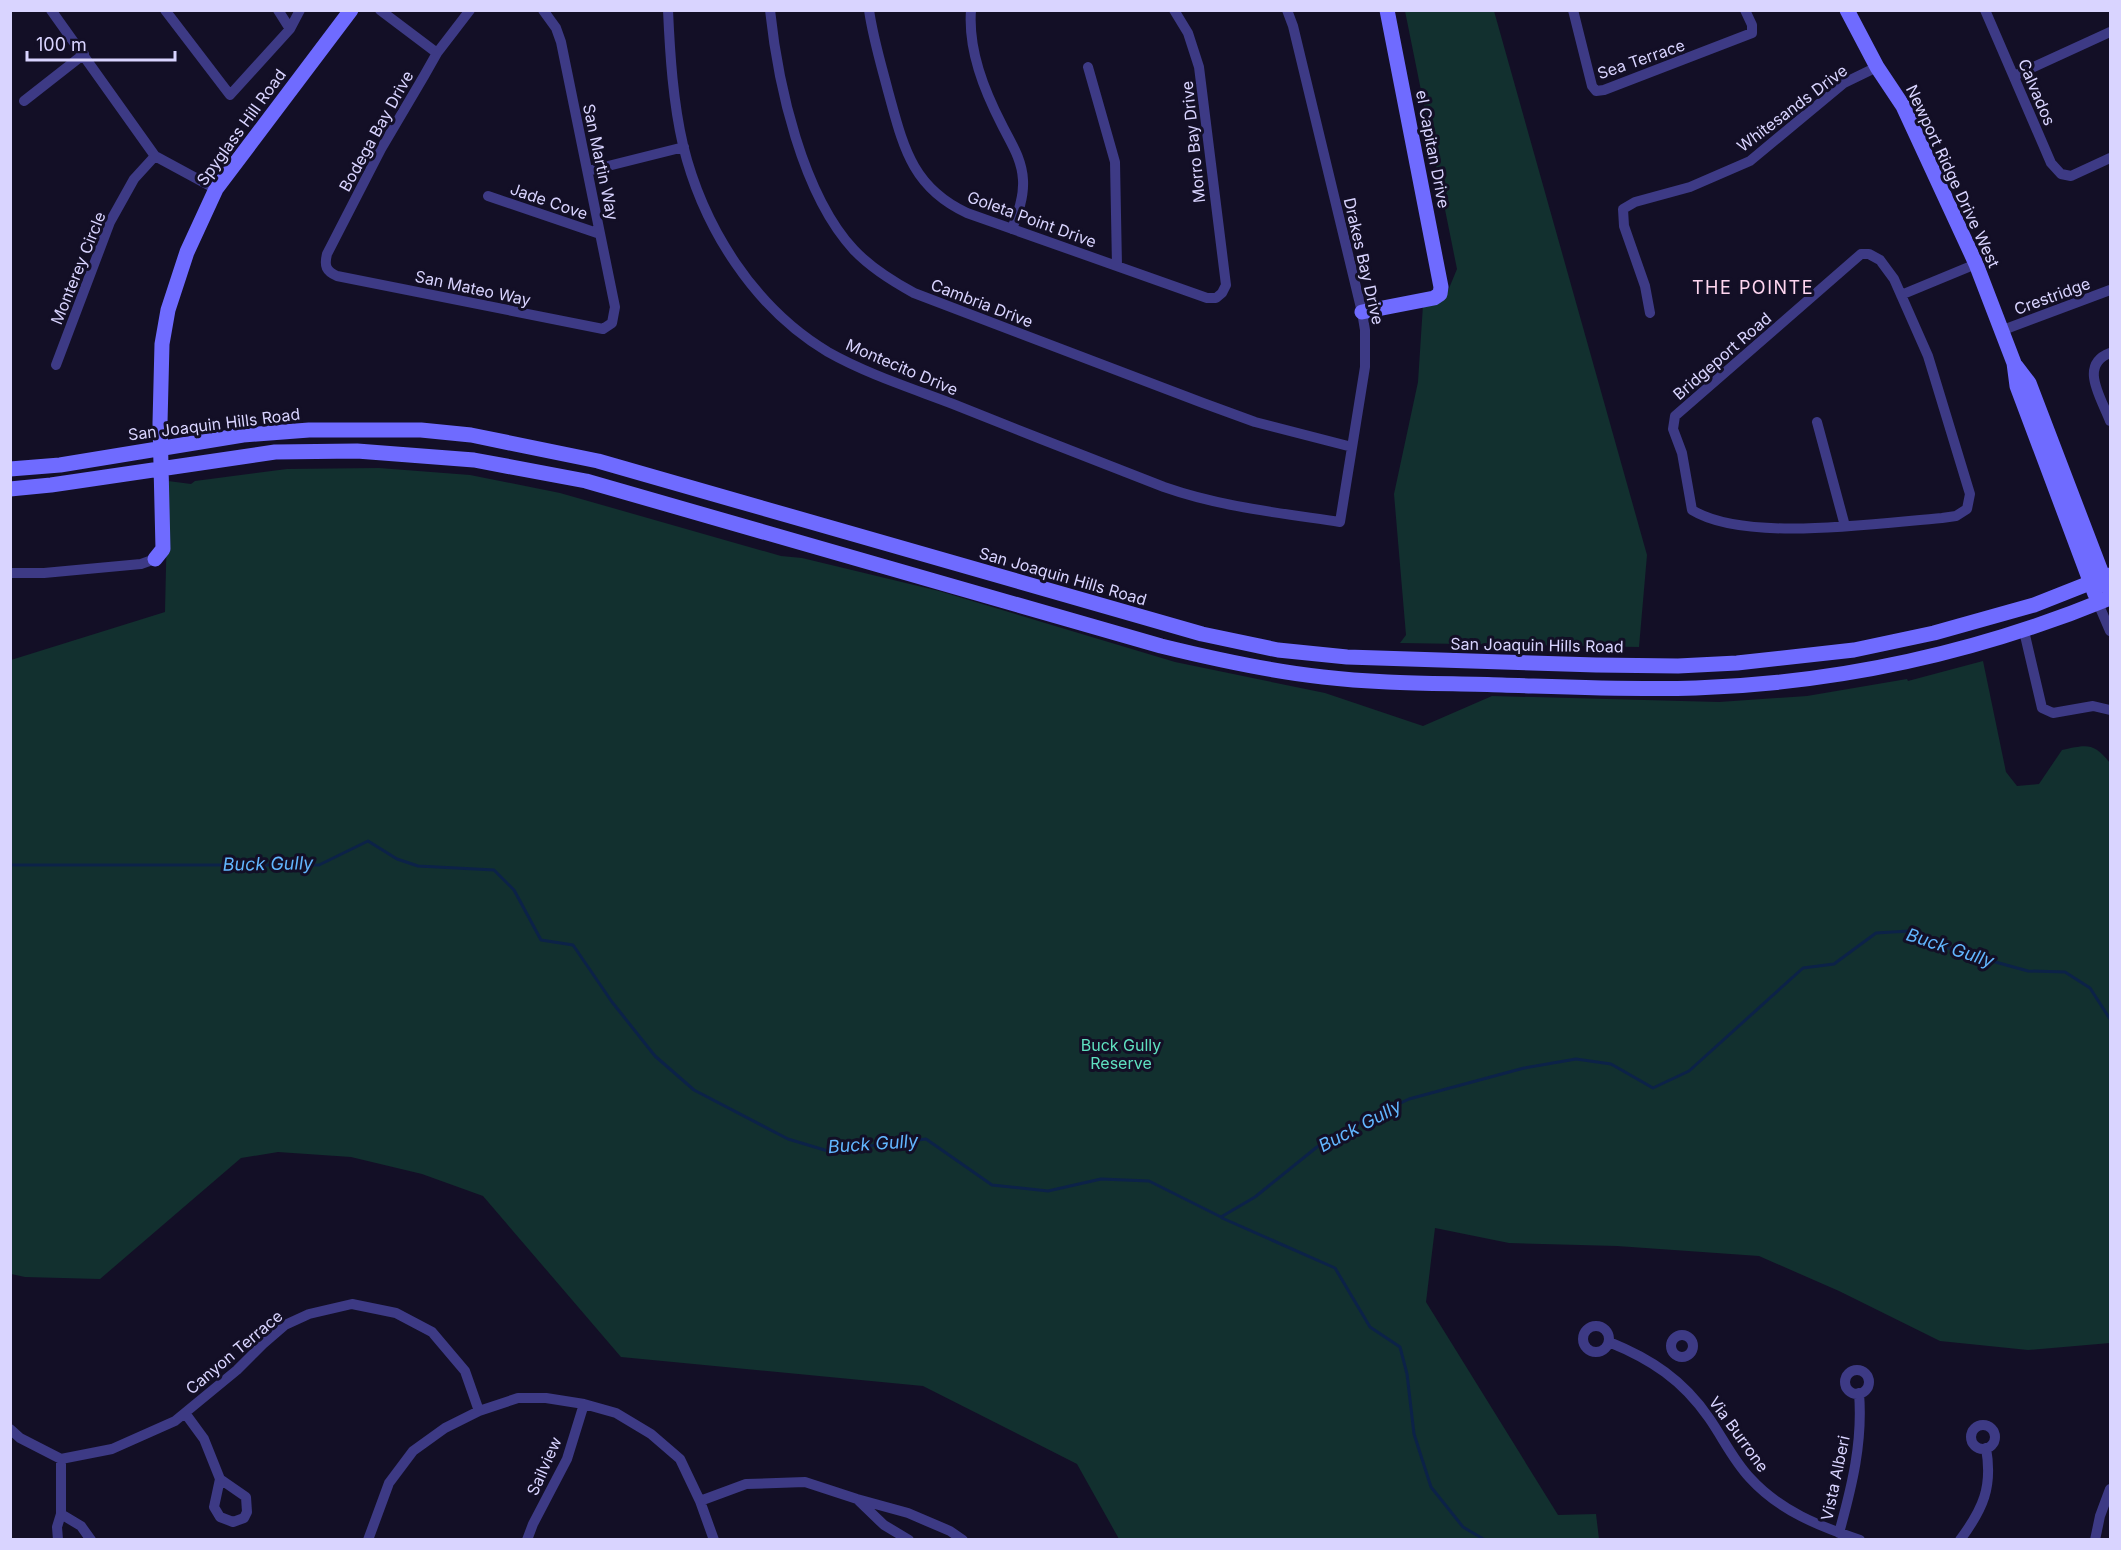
<svg xmlns="http://www.w3.org/2000/svg" width="2121" height="1550" viewBox="0 0 2121 1550" font-family="Inter,sans-serif">
<style>
.green{fill:#12302f}
.lines{fill:none;stroke-linecap:round;stroke-linejoin:round}
.stream{stroke:#0c2248;stroke-width:3}
.street{stroke:#3d3a85;stroke-width:10}
.secondary{stroke:#6f6bff;stroke-width:15}
.labels{text-anchor:middle;stroke-width:6;stroke-linejoin:round;paint-order:stroke}
.street-label{font-size:16px;fill:#d9d4ff;stroke:#130f26}
.park-label{font-size:16px;fill:#5fe0c0;stroke:#130f26}
.neighbourhood-label{font-size:18px;letter-spacing:1.5px;fill:#ffd6f0;stroke:#130f26}
.water-label{font-size:18px;font-style:italic;fill:#62b6ff;stroke:#130f26}
</style>
<rect width="100%" height="100%" fill="#130f26"/>
<!-- green -->
<path class="green" d="M1405,11H1494L1647,555L1639,647L1400,643L1406,635L1394,494L1418,382L1423,305L1445,298L1457,269Z
M379,468L470,475L560,493L781,556L802,558L939,591L1175,662L1325,693L1423,726L1492,696L1719,702L1807,696L1907,679L1908,681L1983,661L2006,772L2017,786L2039,784L2062,750C2087,745 2093,742 2110,763V1343L2028,1350L1940,1341L1839,1291L1759,1256L1617,1246L1509,1243L1435,1228L1426,1302L1558,1515L1596,1514L1599,1539H1119L1077,1464L923,1386L621,1357L483,1196L422,1174L351,1157L278,1152L241,1158L100,1279L25,1277L11,1274V660L165,612L168,481L191,484L195,481L287,469Z"/>
<g class="lines">
<!-- stream -->
<path class="stream" d="M10,865H319L368,841L397,859L418,866L494,870L514,890L541,940L573,945L612,1002L655,1056L694,1090L788,1139L828,1151L926,1139L992,1185L1048,1191L1101,1179L1149,1181L1221,1217L1255,1197L1317,1147L1359,1123L1409,1099L1524,1068L1576,1059L1611,1064L1653,1088L1689,1071L1803,968L1834,964L1876,933L1909,931L1959,952L2028,971L2065,972L2090,988L2110,1019
M1222,1218L1335,1268L1370,1327L1400,1347L1407,1374L1414,1434L1431,1487L1463,1527L1485,1540"/>
<!-- street -->
<path class="street" d="M51,10L155,156L216,189
M165,10L230,95L290,29L300,10
M278,10L290,29
M380,10L437,53
M470,10L437,53L424,76L381,149L327,254C324,266 326,271 337,276L603,329L612,323L615,307L561,42L556,28L543,10
M668,10C670,55 673,102 683,145C703,227 754,308 828,352C867,374 911,388 953,404C1023,432 1094,460 1164,487C1221,507 1280,513 1340,522L1365,367V330L1362,312L1293,26L1287,10
M770,10C778,85 802,194 854,250C871,268 892,281 914,293L1203,403L1255,422L1352,447
M869,10C873,38 881,64 888,91C903,145 911,187 967,213L1207,298H1216L1222,293L1226,285L1199,67L1188,33L1174,10
M971,10C968,50 984,90 1002,125C1011,143 1022,159 1023,180C1024,197 1018,213 1012,229
M1573,10L1592,86L1596,91L1604,90L1752,33V25L1745,10
M1985,10L2051,163L2061,174L2071,176L2110,158
M1088,67L1115,162L1117,266
M2014,76L2110,32
M24,101L84,54
M588,171L684,147
M488,196L600,234
M1861,254H1869L1880,260L1894,279L1928,356L1970,494L1967,509L1956,516L1942,518C1879,523 1745,543 1692,510L1682,453L1673,429L1675,416Z
M1901,295L1976,264
M1650,313L1645,286L1624,226L1623,209L1635,202L1690,187L1750,161L1844,83L1877,67
M2003,330L2110,290
M2110,353C2078,365 2102,399 2110,421
M56,365L110,222L134,179L155,156
M1817,422L1845,526
M10,573H44L141,564L155,559
M2098,603L2110,631
M2024,631L2042,708L2053,713L2093,706L2110,710
M1583 1339a13 13 0 1 1 26 0a13 13 0 1 1-26 0Z
M1671 1346a11 11 0 1 1 22 0a11 11 0 1 1-22 0Z
M1609,1342C1651,1359 1683,1380 1709,1418C1723,1438 1733,1460 1750,1478C1780,1511 1819,1526 1860,1540
M1845 1382a12 12 0 1 1 24 0a12 12 0 1 1-24 0Z
M185,1413L204,1439L220,1479L246,1497L247,1512L244,1518L233,1522L220,1517L214,1507L220,1479
M1971 1437a12 12 0 1 1 24 0a12 12 0 1 1-24 0Z
M10,1429L20,1438L61,1459L112,1449L175,1421L237,1370L263,1344L285,1325L309,1314L352,1304L396,1313L432,1332L465,1371L479,1411
M700,1501L746,1484L805,1482L857,1499L908,1513L950,1531L963,1540
M859,1501L884,1525L909,1540
M61,1514L81,1526L91,1540
M1839,1533C1852,1486 1863,1442 1859,1393
M58,1540L57,1527L61,1514V1459
M368,1540L389,1483L413,1451L445,1428L479,1411L518,1398H546L584,1404L616,1413L651,1434L680,1459L700,1501L714,1540
M527,1540L533,1524L567,1459L584,1404
M1960,1540C1983,1509 1993,1487 1986,1448
M2095,1540L2100,1516L2110,1489"/>
<!-- secondary -->
<path class="secondary" d="M1847,10L1877,67L1903,106L1976,264L2014,363L2017,386L2095,594
M1362,312L1434,298L1440,294L1441,287L1387,10
M2016,366L2029,383L2107,587
M10,469L60,465L243,435L309,430H421L471,435L598,461L1202,634L1278,650L1347,657L1596,665L1678,666L1737,663L1854,650L1934,633L2034,605L2110,575
M10,489L51,485L275,452L357,451L474,460L586,481L1161,646C1214,659 1268,671 1323,677C1382,684 1442,683 1502,685C1566,687 1631,690 1696,688C1839,683 1979,652 2110,598
M155,559L163,549L160,423L162,344L168,310L187,252L216,189L351,10"/>
</g>
<g class="labels">
<!-- street labels -->
<g class="street-label">
<text transform="translate(1641 59) rotate(-19)" y="6">Sea Terrace</text>
<text transform="translate(2037 92) rotate(67)" y="6">Calvados</text>
<text transform="translate(1792 108) rotate(-37)" y="6">Whitesands Drive</text>
<text transform="translate(241 127) rotate(-54)" y="6">Spyglass Hill Road</text>
<text transform="translate(376 131) rotate(-61)" y="6">Bodega Bay Drive</text>
<text transform="translate(1193 142) rotate(-96)" y="6">Morro Bay Drive</text>
<text transform="translate(1433 149) rotate(79)" y="6">el Capitan Drive</text>
<text transform="translate(601 162) rotate(78)" y="6">San Martin Way</text>
<text transform="translate(1953 176) rotate(65)" y="6">Newport Ridge Drive West</text>
<text transform="translate(549 201) rotate(19)" y="6">Jade Cove</text>
<text transform="translate(1032 219) rotate(20)" y="6">Goleta Point Drive</text>
<text transform="translate(1364 261) rotate(77)" y="6">Drakes Bay Drive</text>
<text transform="translate(78 268) rotate(-68)" y="6">Monterey Circle</text>
<text transform="translate(473 288) rotate(12)" y="6">San Mateo Way</text>
<text transform="translate(2052 296) rotate(-20)" y="6">Crestridge</text>
<text transform="translate(982 303) rotate(21)" y="6">Cambria Drive</text>
<text transform="translate(1722 356) rotate(-41)" y="6">Bridgeport Road</text>
<text transform="translate(902 367) rotate(23)" y="6">Montecito Drive</text>
<text transform="translate(214 424) rotate(-7)" y="6">San Joaquin Hills Road</text>
<text transform="translate(1063 576) rotate(16)" y="6">San Joaquin Hills Road</text>
<text transform="translate(1537 645) rotate(1)" y="6">San Joaquin Hills Road</text>
<text transform="translate(234 1352) rotate(-40)" y="6">Canyon Terrace</text>
<text transform="translate(1739 1434) rotate(54)" y="6">Via Burrone</text>
<text transform="translate(544 1466) rotate(-66)" y="6">Sailview</text>
<text transform="translate(1835 1478) rotate(-78)" y="6">Vista Alberi</text>
</g>
<!-- park labels -->
<g class="park-label">
<text x="1121" y="1051">Buck Gully<tspan x="1121" dy="18">Reserve</tspan></text>
</g>
<!-- neighbourhood labels -->
<g class="neighbourhood-label">
<text x="1753" y="294">THE POINTE</text>
</g>
<!-- water labels -->
<g class="water-label">
<text transform="translate(268 864) rotate(-1)" y="6">Buck Gully</text>
<text transform="translate(1950 948) rotate(18)" y="6">Buck Gully</text>
<text transform="translate(1360 1126) rotate(-28)" y="6">Buck Gully</text>
<text transform="translate(873 1144) rotate(-4)" y="6">Buck Gully</text>
</g>
</g>
<!-- border -->
<rect width="2121" height="1550" fill="none" stroke="#d9d4ff" stroke-width="24"/>
<!-- scale -->
<path d="M27 51v9h148v-9" fill="none" stroke="#d9d4ff" stroke-width="3"/>
<text x="36" y="51" font-size="18" fill="#d9d4ff" stroke="#130f26" stroke-width="4.5" paint-order="stroke">100 m</text>
</svg>
